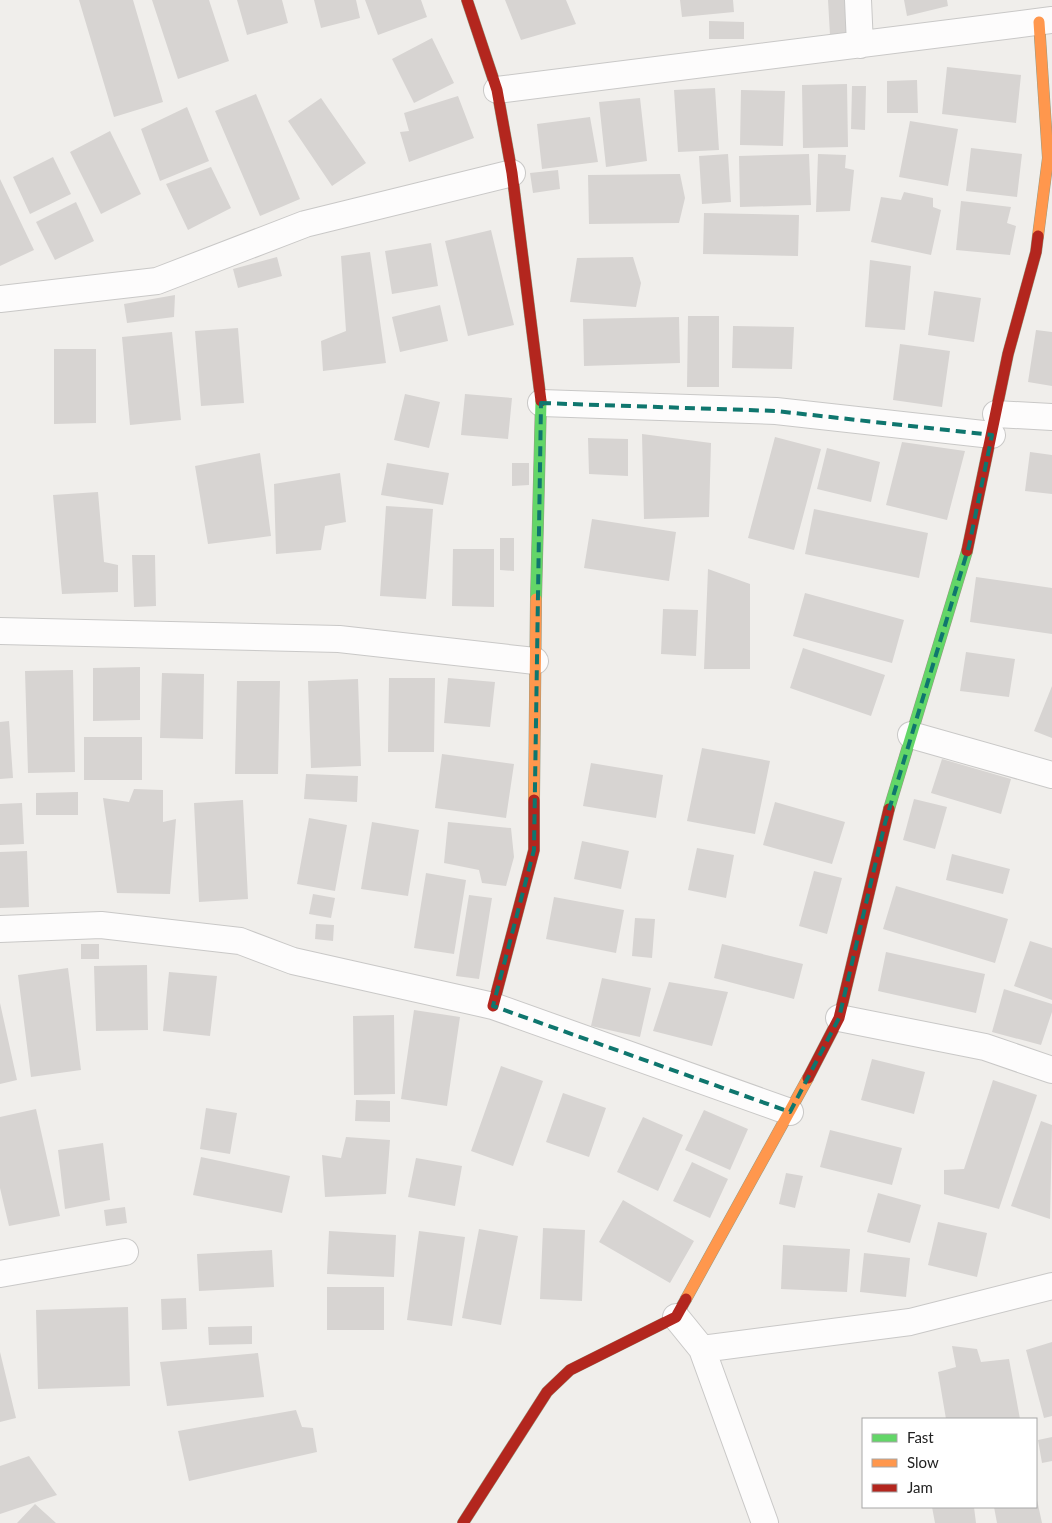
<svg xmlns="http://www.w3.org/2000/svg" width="1052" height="1523" viewBox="0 0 1052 1523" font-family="Lato,sans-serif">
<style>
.building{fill:#d7d4d2}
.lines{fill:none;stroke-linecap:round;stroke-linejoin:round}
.street-casing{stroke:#c9c8c7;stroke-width:28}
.fast-casing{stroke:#999a82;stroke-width:12}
.slow-casing{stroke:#999a82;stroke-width:12}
.jam-casing{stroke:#999a82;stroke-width:12}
.street{stroke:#fdfcfc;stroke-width:26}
.fast{stroke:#63d668;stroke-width:11}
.slow{stroke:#ff974d;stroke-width:11}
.jam{stroke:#b3261e;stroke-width:11}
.marked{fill:none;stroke:#0f766e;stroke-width:4;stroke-dasharray:10 6;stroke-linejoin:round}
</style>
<rect width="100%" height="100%" fill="#f0eeeb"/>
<!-- building -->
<path class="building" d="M79,0H133L163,102L114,117Z
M152,0H209L229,61L178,79Z
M237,0H282L288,23L247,35Z
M314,0H356L360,18L321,28Z
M365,0H421L427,17L378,35Z
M505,0H566L576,24L521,40Z
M680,0H733L734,12L682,17Z
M828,0H852L853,33L830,35Z
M904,0H947L948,6L907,16Z
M709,21L744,22V39H709Z
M432,38L454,83L414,103L392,59Z
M947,67L1021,75L1016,123L942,114Z
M917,80L918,113H887V81Z
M847,84L848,147L803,148L802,85Z
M852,86H866L865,130L851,129Z
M715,88L719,150L678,152L674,90Z
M741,90L785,91L783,146L740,145Z
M256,94L300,199L260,216L215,111Z
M458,96L474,138L409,162L400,132L409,131L404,113Z
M321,98L366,163L332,186L288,121Z
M640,98L647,161L606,167L599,102Z
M187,107L209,161L160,181L141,129Z
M590,117L598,162L542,169L537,124Z
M910,121L958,129L948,186L899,177Z
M110,131L141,194L101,214L70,152Z
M971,148L1022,154L1017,197L966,191Z
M728,154L731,202L702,204L699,156Z
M809,154L811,205L740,207L739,156Z
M818,154L846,155L845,168L854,170L850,211L816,212Z
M53,157L71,194L30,214L13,177Z
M211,167L231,208L188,230L166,184Z
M558,170L560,189L533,193L530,173Z
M680,174L685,198L679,223L589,224L588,175Z
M0,179L34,250L0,266Z
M904,192L933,198V207L941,210L931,255L871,242L881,197L901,200Z
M961,201L1011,207L1007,223L1016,226L1010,255L956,250Z
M76,202L94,241L55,260L36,222Z
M704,213L799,215L798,256L703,254Z
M491,230L514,325L468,336L445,241Z
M431,243L438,286L392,294L385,251Z
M370,252L386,363L323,371L321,341L346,331L341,256Z
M277,257L282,276L238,288L233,269Z
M633,257L641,283L636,307L570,302L577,258Z
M870,260L911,266L905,330L865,327Z
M934,291L981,298L974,342L928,335Z
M175,295L174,317L127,323L124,304Z
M440,305L448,341L400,352L392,317Z
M688,316H719V387H687Z
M679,317L680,363L584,366L583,319Z
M733,326L794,327L792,369L732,368Z
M238,328L244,403L201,406L195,331Z
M1036,330L1052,332V386L1028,382Z
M172,332L181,420L130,425L122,337Z
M900,344L950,351L942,407L893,400Z
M54,349H96V423L54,424Z
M405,394L440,402L429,448L394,440Z
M465,394L512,398L508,439L461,435Z
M642,434L711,443L709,517L644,519Z
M775,437L821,449L794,550L748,538Z
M588,438L628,439V476L589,474Z
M902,442L965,451L947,520L886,505Z
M827,448L880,462L871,502L817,489Z
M1030,452L1052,455V494L1025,491Z
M260,453L271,536L208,544L195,466Z
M387,463L449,473L443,505L381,495Z
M512,463H529V485L512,486Z
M340,473L346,522L325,526L321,550L276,554L274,484Z
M98,492L104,562L118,565V592L62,594L53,495Z
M386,506L433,509L426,599L380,596Z
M814,509L928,533L919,578L805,554Z
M592,519L676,532L669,581L584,568Z
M500,538H514V571L500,570Z
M453,549H494V607L452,606Z
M132,555H155L156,606L134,607Z
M708,569L750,584V669H704Z
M976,577L1052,588V634L970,622Z
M805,593L904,620L892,663L793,636Z
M663,609L698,610L696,656L661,654Z
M803,648L885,675L871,716L790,688Z
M966,652L1015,659L1009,697L960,691Z
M140,667V720L93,721V668Z
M73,670L75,772L28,773L25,671Z
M162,673L204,674L203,739L160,738Z
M389,678H435L434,752H388Z
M448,678L495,682L490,727L444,723Z
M358,679L361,766L311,768L308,681Z
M237,681H280L278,774H235Z
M1052,686V738L1034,731Z
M9,721L13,778L0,779V722Z
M84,737H142V780H84Z
M702,748L770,761L755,834L687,821Z
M442,754L514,764L506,818L435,808Z
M942,759L1011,779L1001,814L931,793Z
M591,763L663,775L656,818L583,806Z
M306,774L358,776L357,802L304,799Z
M134,789L163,790V822L176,819L170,894L117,893L103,798L129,802Z
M78,792V815H36V793Z
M914,799L947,807L935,849L903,840Z
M243,800L248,899L199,902L194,803Z
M775,802L845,822L832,864L763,845Z
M22,803L24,844L0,845V804Z
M309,818L347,825L335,891L297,884Z
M372,822L419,830L408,896L361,889Z
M448,822L511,828L514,857L506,886L482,883L479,870L444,863Z
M582,841L629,851L621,889L574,879Z
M697,848L734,855L726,898L688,890Z
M27,851L29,907L0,908V852Z
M952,854L1010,869L1003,894L946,880Z
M814,871L842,878L827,934L799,926Z
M426,873L466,880L454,954L414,948Z
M896,886L1008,919L995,963L883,929Z
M313,894L335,898L331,918L309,914Z
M469,895L492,898L479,979L456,976Z
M554,897L624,910L616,953L546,939Z
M635,918L655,919L652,958L632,956Z
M316,924L334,925L333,941L315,939Z
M1030,941L1052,948V1000L1014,986Z
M81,944H99V959H81Z
M722,944L803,964L794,999L714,978Z
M886,952L985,974L976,1013L878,991Z
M147,965L148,1030L96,1031L94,966Z
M68,968L81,1070L31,1077L18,975Z
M169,972L217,976L210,1036L163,1031Z
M602,978L651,988L640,1037L591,1026Z
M669,982L728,992L712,1046L653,1031Z
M1004,989L1052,1004V1012L1041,1045L992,1032Z
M0,1003L17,1080L0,1084Z
M414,1010L460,1017L447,1106L401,1099Z
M394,1015L395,1094L354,1095L353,1016Z
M872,1059L925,1072L914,1114L861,1100Z
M501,1066L543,1081L513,1166L471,1151Z
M993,1080L1037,1095L999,1209L944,1194V1170L964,1169Z
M563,1093L606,1108L589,1157L546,1142Z
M356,1100L390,1101V1122L355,1121Z
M206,1108L237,1113L230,1154L200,1149Z
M36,1109L60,1216L9,1226L0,1188V1117Z
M704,1110L748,1129L730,1170L685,1150Z
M643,1117L683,1135L658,1191L617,1172Z
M1041,1121L1052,1125L1050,1219L1011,1206Z
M830,1130L902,1148L892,1185L820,1167Z
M346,1137L390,1140L386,1194L325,1197L322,1155L341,1158Z
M103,1143L110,1200L65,1209L58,1150Z
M201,1157L290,1176L282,1213L193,1195Z
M416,1158L462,1166L455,1206L408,1197Z
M692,1162L728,1179L710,1218L673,1201Z
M786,1173L803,1176L795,1208L779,1204Z
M878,1193L921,1205L910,1243L867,1232Z
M623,1200L694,1241L670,1283L599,1242Z
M125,1207L127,1223L106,1226L104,1210Z
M938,1222L987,1233L977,1277L928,1265Z
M543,1228L585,1230L582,1301L540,1299Z
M479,1229L518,1236L501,1325L462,1318Z
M329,1231L396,1235L394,1277L327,1274Z
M419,1231L465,1237L452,1326L407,1320Z
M783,1245L850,1249L847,1292L781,1289Z
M272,1250L274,1287L199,1291L197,1254Z
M864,1253L910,1258L906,1297L860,1292Z
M327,1287H384V1330H327Z
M186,1298L187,1329L162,1330L161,1299Z
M128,1307L130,1386L38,1389L36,1310Z
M252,1326V1344L209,1345L208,1327Z
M1052,1342V1416L1044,1418L1026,1350Z
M952,1346L977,1349L981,1362L1009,1359L1020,1419H946L938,1372L956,1367Z
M0,1352L16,1418L0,1422Z
M258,1353L264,1397L167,1406L160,1362Z
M296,1410L302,1427L313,1428L317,1452L189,1481L178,1431Z
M1052,1437V1461L1042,1463L1038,1440Z
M29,1456L57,1495L0,1514V1466Z
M1036,1495L1042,1523H997L994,1507H1036Z
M35,1504L56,1523H17Z
M932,1507H974L976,1523H935Z"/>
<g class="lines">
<!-- street casing -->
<g class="street-casing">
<path id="street" d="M858,0L860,45
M497,90L1052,20
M0,299L157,281L305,224L512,173
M541,403L776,411L992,435
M996,414L1052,417
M0,631L339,639L535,661
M911,735L1052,775
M0,929L101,925L240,941L293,961L493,1006L790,1112
M839,1018L985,1047L1052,1070
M0,1274L125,1252
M676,1317L702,1349L765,1523
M702,1349L910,1322L1052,1286"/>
</g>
<!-- fast casing -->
<g class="fast-casing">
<path id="fast" d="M536,599L541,401
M889,809L967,551"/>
</g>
<!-- slow casing -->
<g class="slow-casing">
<path id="slow" d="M1038,236L1048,158L1039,22
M534,800L536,599
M686,1299L808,1078"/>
</g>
<!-- jam casing -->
<g class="jam-casing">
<path id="jam" d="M467,0L497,90L512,173L541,401
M967,551L1008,354L1036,252L1038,236
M493,1006L534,850V800
M808,1078L839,1018L889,809
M463,1523L547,1392L570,1370L676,1317L686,1299"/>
</g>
<!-- street -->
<use href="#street" class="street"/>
<!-- fast -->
<use href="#fast" class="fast"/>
<!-- slow -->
<use href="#slow" class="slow"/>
<!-- jam -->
<use href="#jam" class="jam"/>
</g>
<!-- marked area -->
<path class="marked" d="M541,403L776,411L992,435L969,546L885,823L839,1018L790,1112L493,1006L534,850Z"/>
<!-- legend -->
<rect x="862" y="1418" width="175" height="90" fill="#ffffff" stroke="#a7a7a7"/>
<rect x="872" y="1434" width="25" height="8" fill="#63d668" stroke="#a7a7a7"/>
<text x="907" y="1443" font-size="15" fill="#222222">Fast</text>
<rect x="872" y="1459" width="25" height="8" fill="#ff974d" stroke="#a7a7a7"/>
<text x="907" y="1468" font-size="15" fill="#222222">Slow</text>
<rect x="872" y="1484" width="25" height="8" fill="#b3261e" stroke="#a7a7a7"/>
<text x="907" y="1493" font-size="15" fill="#222222">Jam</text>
</svg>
